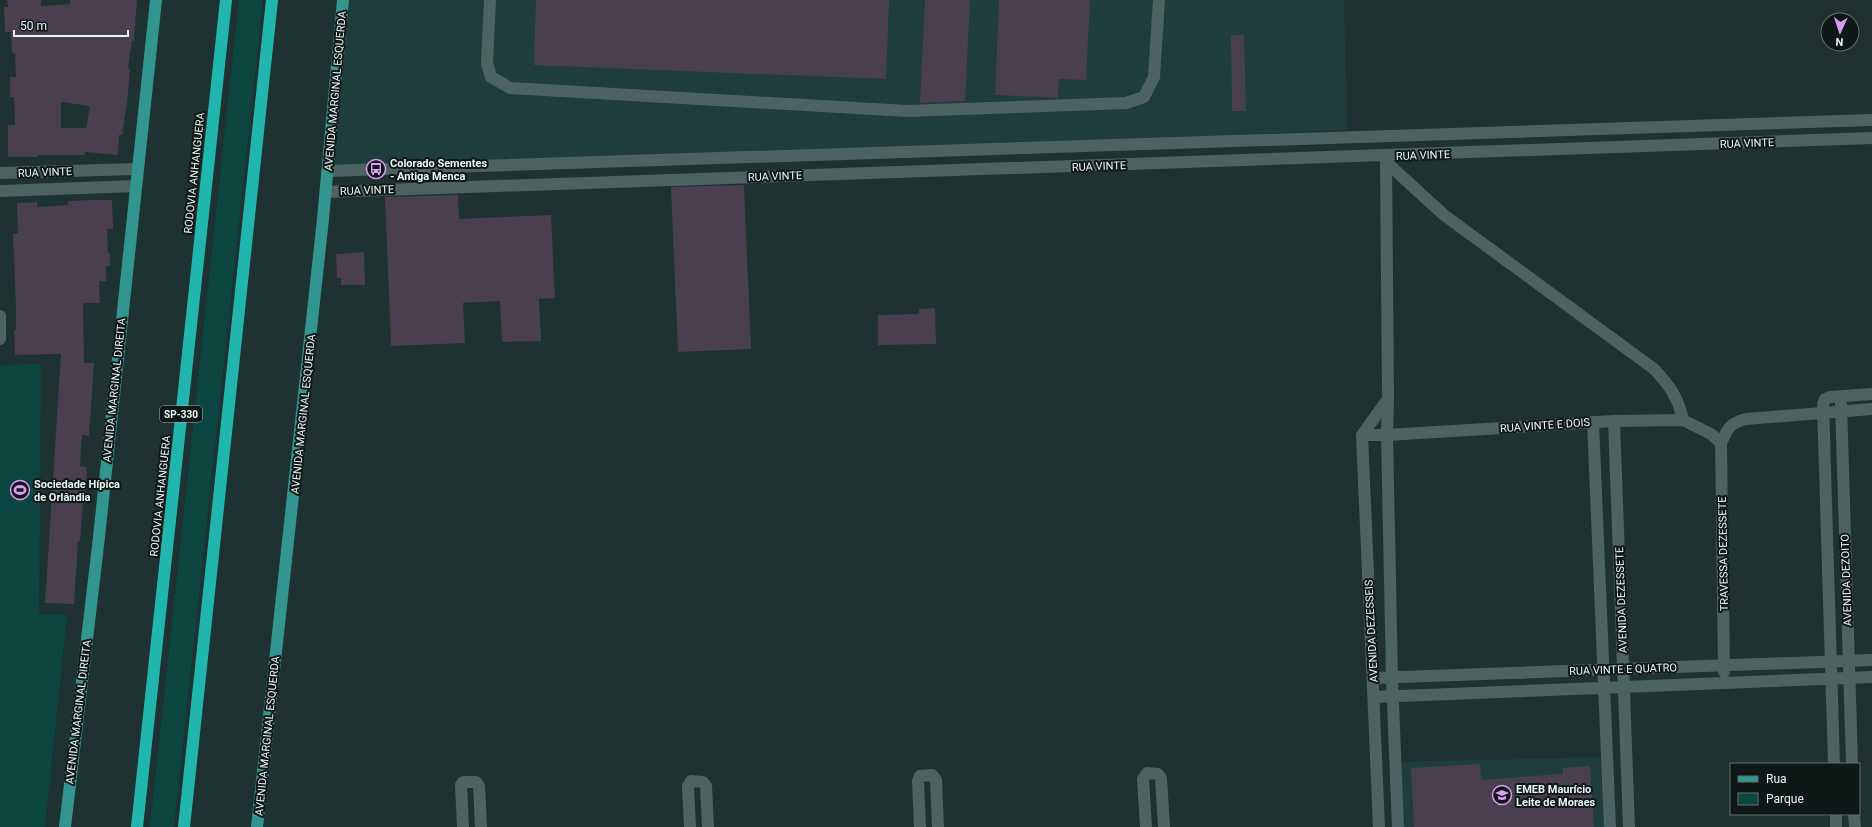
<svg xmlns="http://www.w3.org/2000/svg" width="1872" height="827" viewBox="0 0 1872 827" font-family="Roboto,sans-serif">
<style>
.built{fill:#1f3e3b}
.green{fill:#0d4541}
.building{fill:#493f4e;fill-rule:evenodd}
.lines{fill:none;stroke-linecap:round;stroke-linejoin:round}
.minor{stroke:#4d6361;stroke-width:12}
.major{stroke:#33958f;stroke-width:12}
.highway{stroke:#21b6ad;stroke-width:12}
.labels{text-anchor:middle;stroke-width:4;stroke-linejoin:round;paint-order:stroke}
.shield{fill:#0f1817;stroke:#a8b4b3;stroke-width:1}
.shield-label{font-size:10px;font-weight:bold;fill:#eaf7f6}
.street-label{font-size:11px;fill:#eaf7f6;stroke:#0f1817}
.poi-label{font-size:11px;font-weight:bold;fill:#eaf7f6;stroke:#0f1817;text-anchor:start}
</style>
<rect width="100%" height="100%" fill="#1d3231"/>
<!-- built -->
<path class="built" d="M343,0H1344L1347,130L933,148L332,166Z
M1607,757L1610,827H1397L1394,762Z"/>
<!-- green -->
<path class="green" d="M239,0H263L174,827H150Z
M41,364L39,614L67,615L45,827H0V365Z"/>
<!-- building -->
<path class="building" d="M7,0H41V6L70,4V0H137L134,41H132L128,68L130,69L127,104L122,135H119L118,155L85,152V155H38V157H8V125H15L14,97H10V77H16L15,53H12L11,32H5L4,7H8ZM61,102L90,106L86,128H61Z
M536,0H889L886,79L534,65Z
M925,0H970L965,101L920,103Z
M999,0H1090L1086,80L1059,79L1058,98L995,95Z
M1231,35H1244L1246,111H1232Z
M744,185L751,349L678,352L671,187Z
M458,195L459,219L551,215L555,298L539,299L541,341L502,342L500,301L463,303L465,343L391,346L385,197Z
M91,200H112L113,229H107L108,253H110V266H106V281H99L100,303H83L84,363H94L89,436L82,435L80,466L87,467L85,501H83L80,541H78L74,604L45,603L61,354L15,355L14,330H16V306L13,234L18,233L17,203L37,202V207L68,205V201Z
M364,252L365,285H341V278H337L336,254Z
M935,308L936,344L878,345V315L919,314V309Z
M1480,764L1481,780L1563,774V768L1590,766L1594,827H1414L1411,768Z"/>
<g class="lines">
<!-- minor -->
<path class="minor" d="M490,0L487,63L491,77L510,88L907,111L1126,103L1144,97L1154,77L1159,0
M1386,156L1388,399L1387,435L1392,678L1398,827
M1386,162L1444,215L1654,369C1670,386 1678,397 1683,420
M328,171L1872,120
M0,173L137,169
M0,191L136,186
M326,192L1872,138
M0,316V339
M1841,403L1852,764
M1614,421L1629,827
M1593,422L1610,827
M1362,435L1379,827
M1362,435H1387L1614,421L1683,420L1711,434L1721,443
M1362,435L1388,399
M1724,672L1721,443C1728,428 1730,423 1746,419L1872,409
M1373,678L1872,660
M1374,697L1872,677
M1834,764L1823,404L1825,399L1830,397L1872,394
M1836,814V827
M1854,814L1855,827
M463,827L461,785L463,782H476L479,786L481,827
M690,827L688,786L691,781L703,782L706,786L708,827
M920,827L918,781L920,776L932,775L936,780L938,827
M1146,827L1143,779L1147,773L1158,774L1161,778L1164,827"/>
<!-- major -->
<path class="major" d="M65,827L99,537L156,0
M257,827L323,219L343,0"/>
<!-- highway -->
<path class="highway" d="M137,827L226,0
M184,827L272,0"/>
</g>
<!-- icons -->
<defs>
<g id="bus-ring" transform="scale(1)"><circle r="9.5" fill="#0f1817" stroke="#da9af6" stroke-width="1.5"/><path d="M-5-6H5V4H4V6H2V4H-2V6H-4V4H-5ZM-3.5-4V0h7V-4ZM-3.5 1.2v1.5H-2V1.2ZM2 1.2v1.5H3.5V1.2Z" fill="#da9af6"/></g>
<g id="stadium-ring" transform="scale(1)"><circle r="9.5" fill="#0f1817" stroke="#da9af6" stroke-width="1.5"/><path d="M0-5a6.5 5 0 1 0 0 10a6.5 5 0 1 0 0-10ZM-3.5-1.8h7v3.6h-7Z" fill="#da9af6"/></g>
<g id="school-ring" transform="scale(1)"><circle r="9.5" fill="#0f1817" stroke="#da9af6" stroke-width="1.5"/><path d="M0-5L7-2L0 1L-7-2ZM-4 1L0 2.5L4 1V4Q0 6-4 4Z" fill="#da9af6"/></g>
</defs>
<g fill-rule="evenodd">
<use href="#bus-ring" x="376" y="169"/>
<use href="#stadium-ring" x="20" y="490"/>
<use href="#school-ring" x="1502" y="795"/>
</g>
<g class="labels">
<!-- shield labels -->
<rect class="shield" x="160" y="406" width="42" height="16" rx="3"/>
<g class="shield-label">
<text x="181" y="418">SP-330</text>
</g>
<!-- street labels -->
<g class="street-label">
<text transform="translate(335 91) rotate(-85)" y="4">AVENIDA MARGINAL ESQUERDA</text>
<text transform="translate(1747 143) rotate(-2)" y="4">RUA VINTE</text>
<text transform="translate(1423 155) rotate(-2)" y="4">RUA VINTE</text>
<text transform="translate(1099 166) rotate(-2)" y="4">RUA VINTE</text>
<text transform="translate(45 172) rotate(-2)" y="4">RUA VINTE</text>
<text transform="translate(194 173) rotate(-84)" y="4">RODOVIA ANHANGUERA</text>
<text transform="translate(775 176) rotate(-2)" y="4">RUA VINTE</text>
<text transform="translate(367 190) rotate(-2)" y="4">RUA VINTE</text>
<text transform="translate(114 390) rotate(-84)" y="4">AVENIDA MARGINAL DIREITA</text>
<text transform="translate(303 414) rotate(-84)" y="4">AVENIDA MARGINAL ESQUERDA</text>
<text transform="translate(1545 425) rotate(-4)" y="4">RUA VINTE E DOIS</text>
<text transform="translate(160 496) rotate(-84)" y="4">RODOVIA ANHANGUERA</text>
<text transform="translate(1723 554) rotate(-91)" y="4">TRAVESSA DEZESSETE</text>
<text transform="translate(1846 580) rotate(-92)" y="4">AVENIDA DEZOITO</text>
<text transform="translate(1621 600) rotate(-92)" y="4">AVENIDA DEZESSETE</text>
<text transform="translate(1371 631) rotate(-93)" y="4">AVENIDA DEZESSEIS</text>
<text transform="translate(1623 669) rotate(-2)" y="4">RUA VINTE E QUATRO</text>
<text transform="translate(78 712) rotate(-83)" y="4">AVENIDA MARGINAL DIREITA</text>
<text transform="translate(267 736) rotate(-84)" y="4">AVENIDA MARGINAL ESQUERDA</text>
</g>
<!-- poi labels -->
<g class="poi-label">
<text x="390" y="167">Colorado Sementes<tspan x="390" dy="13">- Antiga Menca</tspan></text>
<text x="34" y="488">Sociedade Hípica<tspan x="34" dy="13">de Orlândia</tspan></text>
<text x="1516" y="793">EMEB Maurício<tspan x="1516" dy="13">Leite de Moraes</tspan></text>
</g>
</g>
<!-- legend -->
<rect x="1730" y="763" width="130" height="52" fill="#0f1817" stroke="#677170"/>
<rect x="1738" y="776" width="20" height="6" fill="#33958f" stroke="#677170"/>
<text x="1766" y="783" font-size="12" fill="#eaf7f6">Rua</text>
<rect x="1738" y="793" width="20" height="12" fill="#0d4541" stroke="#677170"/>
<text x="1766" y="803" font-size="12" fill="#eaf7f6">Parque</text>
<!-- north arrow -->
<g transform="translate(1840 32) rotate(183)"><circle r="19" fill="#0f1817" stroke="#677170"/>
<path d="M0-3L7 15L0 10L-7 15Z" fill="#da9af6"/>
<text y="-6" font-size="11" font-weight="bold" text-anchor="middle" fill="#eaf7f6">N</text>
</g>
<!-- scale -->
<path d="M14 30v6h114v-6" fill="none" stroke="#eaf7f6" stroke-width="2"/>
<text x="20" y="30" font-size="12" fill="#eaf7f6" stroke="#0f1817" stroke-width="3" paint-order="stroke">50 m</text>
</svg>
